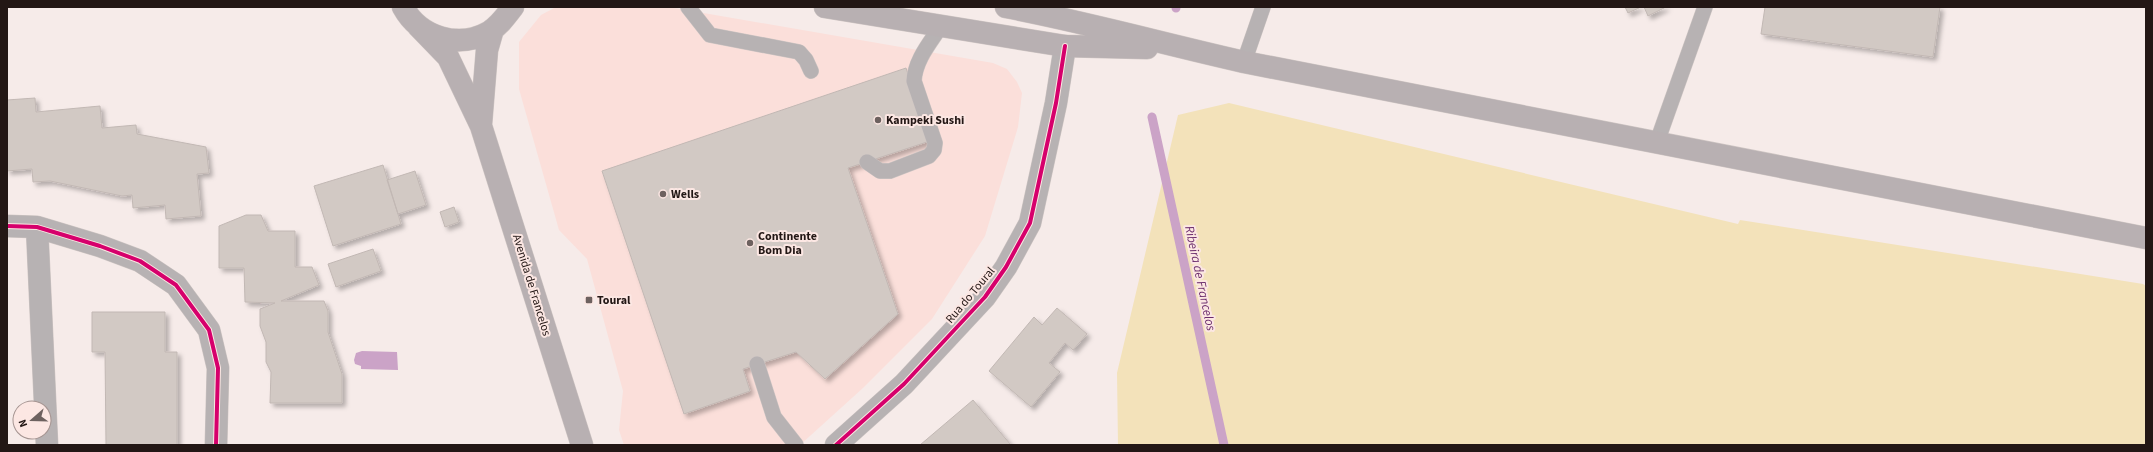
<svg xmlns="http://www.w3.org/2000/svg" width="2153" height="452" viewBox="0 0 2153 452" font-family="'Source Sans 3',sans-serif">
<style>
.built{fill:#fbdfda}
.green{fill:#f3e2ba}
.water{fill:#cba3c7}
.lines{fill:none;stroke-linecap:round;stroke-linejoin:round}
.stream{stroke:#cba3c7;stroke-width:9}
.building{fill:#d2c9c4;stroke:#c2b8b4;filter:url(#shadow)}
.lane-casing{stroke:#cfc6c4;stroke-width:16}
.street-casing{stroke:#cfc6c4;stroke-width:23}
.secondary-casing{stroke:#cfc6c4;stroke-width:23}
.lane{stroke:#b7b2b3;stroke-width:15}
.street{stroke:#b7b2b3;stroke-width:22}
.secondary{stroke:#b8b0b2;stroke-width:22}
.cycleway-casing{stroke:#fce7e3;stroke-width:6}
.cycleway{stroke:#d6006c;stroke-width:4}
.poi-dot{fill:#6d615f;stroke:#fce7e3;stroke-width:1.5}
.labels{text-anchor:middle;stroke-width:4;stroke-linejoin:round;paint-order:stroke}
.poi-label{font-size:12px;font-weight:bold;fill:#231715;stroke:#fce7e3;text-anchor:start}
.street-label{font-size:12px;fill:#231715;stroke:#fce7e3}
.water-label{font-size:13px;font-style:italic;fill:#6b2c6c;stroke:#fce7e3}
</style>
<defs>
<filter id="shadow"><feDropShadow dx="3.5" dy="3.5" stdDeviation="2" flood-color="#0004"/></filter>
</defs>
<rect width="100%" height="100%" fill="#f6ebe9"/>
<!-- built -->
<path class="built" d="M556,7H669L993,63L1007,69L1017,82L1022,93L1018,127L985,236L932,319L863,388L800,445H624L619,430L623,391L587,259L559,230L519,89V42L541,15Z"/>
<!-- green -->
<path class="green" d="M1229,103L1738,224L1740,220L2143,284L2146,286V445H1118L1117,373L1178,115Z"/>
<!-- water -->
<path class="water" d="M362,351L397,352L398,370L361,369V366L355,364L354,360L356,353Z"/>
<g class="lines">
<!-- stream -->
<path class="stream" d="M1176,8V7
M1152,117L1224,445"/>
</g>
<!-- building -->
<path class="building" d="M1625,7H1641L1628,13Z
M1644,7H1666L1648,16Z
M1765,7H1940L1933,57L1761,34Z
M906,68L930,141L848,168L898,314L825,379L796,352L743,369L750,391L684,414L602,171Z
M35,98L36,112L100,106L102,128L136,125L137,134L206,147L209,173L197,174L201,216L166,219L165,205L133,208L132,195L122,196L50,181L33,182L32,169L7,171V100Z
M383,165L401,224L333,246L314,186Z
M415,171L426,205L398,214L387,180Z
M454,207L459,222L445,227L440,212Z
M246,215H261L268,231H295V267H312L319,285L281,301H324L328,311V332L342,374V403H270L271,372L266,362V342L260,326V309L275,303L245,302L244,268H219V226Z
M373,249L381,271L336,287L328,264Z
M1057,308L1087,334L1073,350L1065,343L1049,363L1060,372L1031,407L989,371L1034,317L1042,325Z
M92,312H165V352H177V445H106L105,352H92Z
M973,400L1011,445H920Z"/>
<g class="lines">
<!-- lane casing -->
<g class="lane-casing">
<path id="lane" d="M688,7L710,35L799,52L806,60L811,71
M1244,62L1263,7
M1657,142L1705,7
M867,162L880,171H890L929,156L934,150L935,143L914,81C915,60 930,43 941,26
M757,364L774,417L796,445"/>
</g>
<!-- street casing -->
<g class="street-casing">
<path id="street" d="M7,226L37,227L100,246L140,261L176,285L209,330L218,368L216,445
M37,227L47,445
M836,445L904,384L985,297L1006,267L1030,223L1056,103L1065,46"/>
</g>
<!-- secondary casing -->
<g class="secondary-casing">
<path id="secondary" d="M403,7C420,38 459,49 489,32C499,26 506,16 513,7
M825,7L1065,46L1147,48
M1006,7C1086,22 1164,44 1244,62L2146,238
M418,26L448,57L481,126L582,445
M481,124L487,50L493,29"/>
</g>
<!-- lane -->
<use href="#lane" class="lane"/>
<!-- street -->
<use href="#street" class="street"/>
<!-- secondary -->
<use href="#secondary" class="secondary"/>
<!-- cycleway casing -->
<g class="cycleway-casing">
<path id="cycleway" d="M7,226L37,227L100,246L140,261L176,285L209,330L218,368L216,445
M836,445L904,384L985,297L1006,267L1030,223L1056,103L1065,46"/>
</g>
<!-- cycleway -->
<use href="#cycleway" class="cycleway"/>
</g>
<!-- markers -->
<g class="poi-dot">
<circle cx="878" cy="120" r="4"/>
<circle cx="663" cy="194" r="4"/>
<circle cx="750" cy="243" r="4"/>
<rect x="585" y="296" width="8" height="8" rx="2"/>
</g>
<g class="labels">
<!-- poi labels -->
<g class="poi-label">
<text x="886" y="124">Kampeki Sushi</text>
<text x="671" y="198">Wells</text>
<text x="758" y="240">Continente<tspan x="758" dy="14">Bom Dia</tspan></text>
<text x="597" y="304">Toural</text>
</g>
<!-- street labels -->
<g class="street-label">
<text transform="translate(532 285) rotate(73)" y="4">Avenida de Francelos</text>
<text transform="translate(970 295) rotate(-50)" y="4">Rua do Toural</text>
</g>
<!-- water labels -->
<g class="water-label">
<text transform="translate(1201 278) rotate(78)" y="5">Ribeira de Francelos</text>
</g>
</g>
<!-- border -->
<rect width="2153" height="452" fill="none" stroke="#231715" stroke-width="16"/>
<!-- north arrow -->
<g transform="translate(32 420) rotate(250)"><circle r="19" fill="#fce7e3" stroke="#a59491"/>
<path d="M0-3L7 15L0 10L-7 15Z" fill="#6d615f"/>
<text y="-6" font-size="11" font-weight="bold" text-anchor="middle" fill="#231715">N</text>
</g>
</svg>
